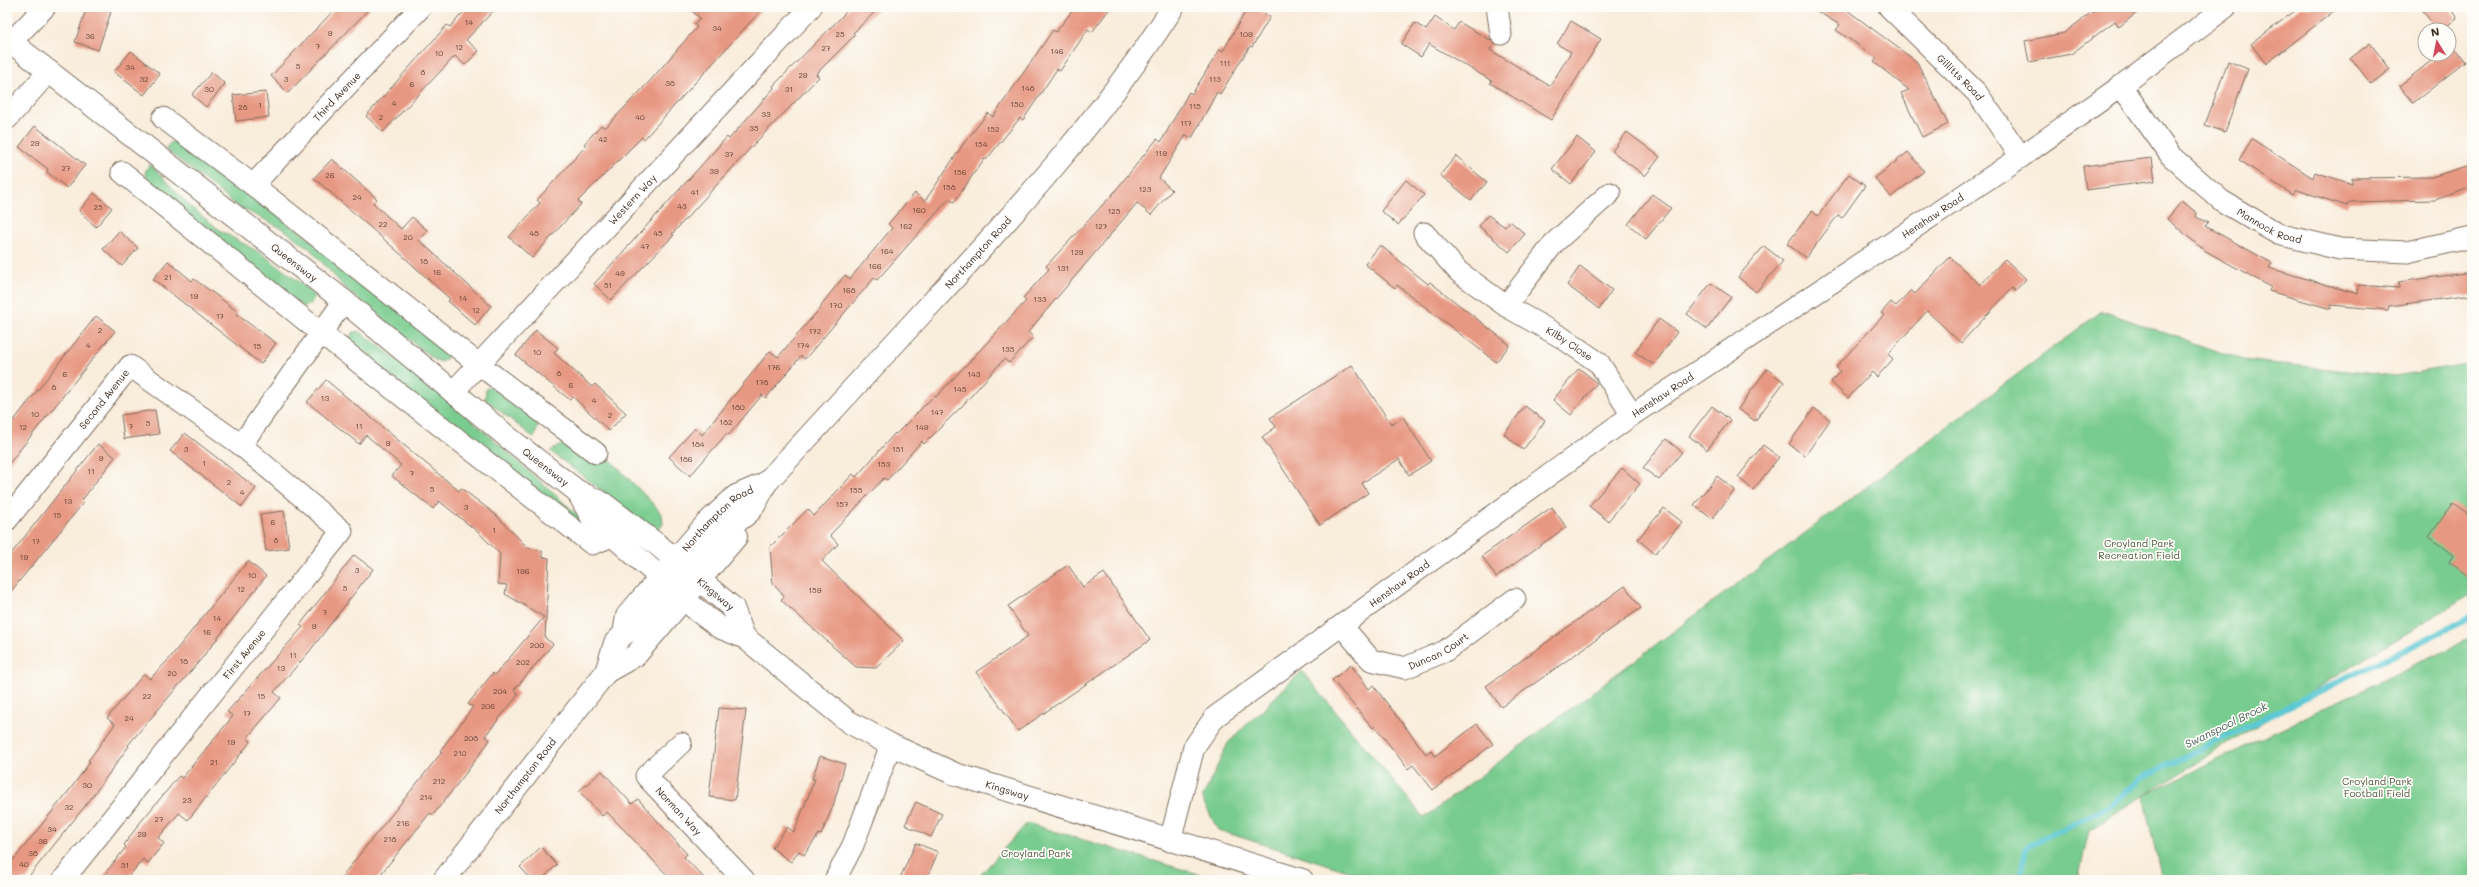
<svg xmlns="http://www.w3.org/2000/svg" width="2479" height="887" viewBox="0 0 2479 887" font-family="Mali,sans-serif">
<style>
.green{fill:#79cc8f;stroke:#5a7b56}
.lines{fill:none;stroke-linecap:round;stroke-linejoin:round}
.stream{stroke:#5cc8d4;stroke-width:6}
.building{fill:#e79882}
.street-casing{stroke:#7e6e60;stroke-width:23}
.secondary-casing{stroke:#7e6e60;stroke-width:24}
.primary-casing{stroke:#7e6e60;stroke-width:24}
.street{stroke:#fff;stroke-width:21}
.secondary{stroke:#fff;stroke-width:22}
.primary{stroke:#fff;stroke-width:22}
.labels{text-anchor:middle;stroke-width:3.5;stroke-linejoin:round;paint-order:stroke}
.number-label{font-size:8px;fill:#664637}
.street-label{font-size:10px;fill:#3b2a1e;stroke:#fdfcf7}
.park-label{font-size:10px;fill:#4e5b40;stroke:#fdfcf7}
.water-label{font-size:11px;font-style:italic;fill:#47615e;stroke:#fdfcf7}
</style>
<rect width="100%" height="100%" fill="#fdfcf7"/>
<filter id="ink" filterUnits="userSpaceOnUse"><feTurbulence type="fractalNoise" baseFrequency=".025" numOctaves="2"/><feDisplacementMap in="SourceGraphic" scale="8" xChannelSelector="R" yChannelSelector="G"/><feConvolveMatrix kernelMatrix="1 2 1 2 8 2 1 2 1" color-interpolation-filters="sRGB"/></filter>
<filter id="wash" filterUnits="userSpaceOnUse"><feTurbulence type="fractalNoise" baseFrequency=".012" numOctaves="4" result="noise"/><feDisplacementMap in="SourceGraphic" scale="16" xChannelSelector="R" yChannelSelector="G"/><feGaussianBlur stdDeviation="0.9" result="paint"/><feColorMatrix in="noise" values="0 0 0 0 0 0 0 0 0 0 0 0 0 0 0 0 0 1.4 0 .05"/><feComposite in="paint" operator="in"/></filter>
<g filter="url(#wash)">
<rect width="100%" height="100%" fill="#f9eddc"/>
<!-- green -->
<path class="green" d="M171,142H185L446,346L447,358L442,362L435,360L346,289L310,249L283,229L237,206L165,149Z
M150,164L191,207L221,231L262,254L310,290L314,297L311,304L303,307L149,186L145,172Z
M2102,311L2243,360L2395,376L2472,363V595L2465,597L2143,796L2472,637V880H2162L2143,796L2089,830L2078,880H1376L1218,830L1202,799L1228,743L1302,671L1424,818Z
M359,331L445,396L592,528L583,529L352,347L349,339L352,333Z
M490,386L536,419L538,426L534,438L485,399L486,389Z
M563,444L601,450L656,507L662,515L663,524L656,532L550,451Z
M1027,823L1218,880H976Z"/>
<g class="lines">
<!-- stream -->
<path class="stream" d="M2020,880L2026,847L2110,806L2143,777L2472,617"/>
</g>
<g id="blocks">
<!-- building -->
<path class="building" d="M87,7H95L111,12L98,50L75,42Z
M337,7H371L288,93L271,76Z
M468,7H497L466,40L479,51L465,65L455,56L383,132L366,116L447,25L450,27Z
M687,7H764L644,139L642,137L578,201L581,204L532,258L509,237L540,203L537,200L586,146L584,144L601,125L605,128L649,82L697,27L694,24L700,18Z
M851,7H880L853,33L855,35L816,74L819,77L756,142L672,234L674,235L611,300L594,284L727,137L729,139L774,88L773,86Z
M1075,7H1111L1092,32L1088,29L1060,71L1057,69L1023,120L1020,118L986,160L984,159L954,202L949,199L877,280L874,278L805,359L801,356L766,398L762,395L729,435L727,433L690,476L669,457L695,428L702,435L770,351L778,357L822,306L821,305L845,275L850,279L892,228L888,224L915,193L925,201L964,143L988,113L993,117L1053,30L1056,32Z
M1248,7H1253L1270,17L1252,47L1250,46L1220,94L1217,92L1192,138L1186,135L1159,178L1172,190L1151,215L1137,203L1028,332L1033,337L1009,363L1004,359L963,405L924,444L922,441L887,480L884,478L830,535L838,544L822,561L904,641L876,668L856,667L781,600L784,596L773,584L770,547L808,509L814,516L853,474L856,477L895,433L896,434L934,396L936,397L1026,301L1023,298L1049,269L1046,266L1111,196L1157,139L1161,142L1189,92L1192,94L1220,49L1223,51Z
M1810,7H1843L1917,62L1948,124L1922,137L1901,93L1909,90L1874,62L1877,58L1836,30L1840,25Z
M2099,7H2144L2119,27L2115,21L2071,54L2029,62L2025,41L2064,33Z
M2300,7H2339L2266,64L2251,44Z
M2420,7H2449L2457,18L2442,30H2437Z
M1435,17L1454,30L1459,22L1492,41L1494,43L1490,50L1550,86L1571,52L1557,44L1571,21L1601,39L1551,120L1490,83L1492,81L1429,44L1421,57L1401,44L1415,23L1426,30Z
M2370,43L2390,69L2371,84L2351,58Z
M2452,44L2465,62L2413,103L2399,86L2440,54H2449V47Z
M131,51L160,74L144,95L114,72Z
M2228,61L2248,69L2225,132L2205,125Z
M212,72L225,84L206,107L192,95Z
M266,92L269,117L236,121L233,95Z
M35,126L85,165L67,188L47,172L48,169L19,147Z
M1627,132L1660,157L1645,176L1612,151Z
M1577,137L1596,152L1571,184L1552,169Z
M2252,139L2313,178L2315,172L2352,184V178L2432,177L2472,164V187L2435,200L2349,202L2347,206L2297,190L2293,195L2239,160Z
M1908,152L1924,171L1891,197L1875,178Z
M1456,156L1487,182L1471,200L1440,175Z
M2152,158L2155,181L2086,190L2083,166Z
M332,159L377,199L373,203L401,229L412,217L428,231L419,240L491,306L475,325L448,301L450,299L404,257L314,178Z
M1849,174L1865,186L1842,218L1838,215L1806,258L1787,244L1812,211L1818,216Z
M1406,180L1424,195L1398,225L1381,211Z
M94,193L112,208L96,227L79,211Z
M1652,194L1671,208L1646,239L1628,224Z
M2182,201L2197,213L2196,217L2208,223L2205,226L2272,263L2269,268L2358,294V285L2399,288L2398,282L2472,272V295L2389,306L2388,310L2331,305V309L2269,291L2271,287L2204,250L2167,219Z
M1488,215L1505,227L1510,221L1525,234L1509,252L1479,226Z
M119,231L138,248L122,266L103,249Z
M1380,245L1428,284L1430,282L1510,345L1496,362L1397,285L1395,288L1365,264Z
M1764,246L1783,261L1756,292L1738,277Z
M1950,257L1980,285L2005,259L2026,279L2015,291L2012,288L1961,343L1927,311L1888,354L1893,359L1877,377L1872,372L1848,398L1831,382L1840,371L1836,367L1884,315L1881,313L1891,302L1896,306L1911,290L1915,294Z
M168,261L192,281L194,279L220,298L238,312L236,314L276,343L261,364L153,279Z
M1580,266L1612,290L1599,309L1567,285Z
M1711,283L1731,297L1707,329L1687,314Z
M96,316L115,331L7,466V429Z
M1659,319L1677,332L1654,365L1635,352Z
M536,330L558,348L554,353L592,387L595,384L626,413L609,431L573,397L570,400L516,355Z
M1352,365L1391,424L1403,417L1431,461L1409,475L1399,459L1362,483L1368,493L1320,525L1262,437L1276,427L1270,418Z
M1579,368L1597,383L1571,415L1553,400Z
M1767,369L1784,382L1755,421L1738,409Z
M326,380L459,491L461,488L495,514L528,548L542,551V557L549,558L545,638L553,644L514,690L519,694L485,736L490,740L466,773L433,815L430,813L376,880H339L442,752L440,751L473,707L468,704L493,673L495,675L544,617L505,594L507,585L498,584L500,554L478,532L439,501L433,509L392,476L401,465L366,435L359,444L307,402Z
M1525,406L1545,421L1523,450L1504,434Z
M1712,406L1730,420L1707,450L1689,436Z
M1814,408L1830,420L1805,456L1789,444Z
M155,410L159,434L124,439L121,415Z
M185,433L256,488L242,507L170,451Z
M1666,439L1682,452L1659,480L1643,468Z
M98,444L115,457L82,500L84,502L7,596V559Z
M1763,445L1779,457L1753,490L1738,477Z
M1622,468L1640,484L1608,521L1589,506Z
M1717,476L1735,490L1712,519L1694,505Z
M2453,503L2472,517V579L2449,562L2453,555L2429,537Z
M1552,507L1566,527L1496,577L1482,556Z
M1664,508L1682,522L1655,554L1638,539Z
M284,511L289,548L266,551L260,514Z
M354,555L373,569L309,652L274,692L281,698L247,738L251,741L188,820L179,813L158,838L164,843L148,863L143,859L126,880H100L126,847L124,845L139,824L179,776L182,778L233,716L227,712L303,627L300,625Z
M248,561L266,576L202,658L128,745L129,746L89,801L26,880H7V868L71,788L90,762L88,761L115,724L107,718L144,674L150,679L169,659Z
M1068,565L1083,587L1104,573L1150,640L1018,731L976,672L1028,636L1008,606Z
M1625,586L1641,608L1501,707L1486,686Z
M1351,665L1369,689L1373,685L1426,754L1431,750L1435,756L1477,724L1493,744L1433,790L1413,765L1408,769L1375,726L1373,728L1332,680Z
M719,708L746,710L735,800L709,797Z
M820,756L845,764L833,806L821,835L819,834L804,855L799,851L791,862L772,848L787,827L794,832L815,779H812Z
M602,771L632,804L638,799L687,854L684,857L706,880H672L607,812L602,816L579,791Z
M916,802L942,814L931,837L905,825Z
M916,843L938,852L926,880H899Z
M541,847L557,865L541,880H532L520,867Z"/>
</g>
</g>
<g filter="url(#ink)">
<use href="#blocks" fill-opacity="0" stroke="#7e6e60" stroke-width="1"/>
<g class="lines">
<!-- street casing -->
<g class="street-casing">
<g id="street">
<path d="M1497,7L1501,34"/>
<path id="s1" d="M1889,7L1977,93L2021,157"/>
<path d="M11,42L45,7"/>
<path id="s2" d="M2121,86L2171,156L2222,201L2278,234L2340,249L2407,252L2472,237"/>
<path d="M163,118L253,185L477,363L596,453"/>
<path d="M7,119L49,71"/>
<path d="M122,172L321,333L592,544L612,536"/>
<path id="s3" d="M253,185L421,7"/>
<path id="s4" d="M1424,233L1459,272L1506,306L1561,337L1599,363L1632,415"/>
<path d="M1506,306L1554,243L1610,193"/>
<path id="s5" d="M453,392L811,7"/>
<path d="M241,445L344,301"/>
<path id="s6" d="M7,520L130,366L241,445L342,531L63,880"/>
<path id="s7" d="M1342,626L1371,660L1405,668L1445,651L1515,599"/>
<path id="s8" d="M681,743L646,776L744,880"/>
<path id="s9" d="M1170,841L1194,747L1215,717L1632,415L2021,157L2121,86L2226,7"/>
<path d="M835,880L853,845L891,745"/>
</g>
</g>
<!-- secondary casing -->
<g class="secondary-casing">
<g id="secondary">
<path id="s10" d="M7,39L344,301L510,439L577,491L604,504L659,546L733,608L744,637"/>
<path id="s11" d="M577,491L591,516L699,612L719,627L744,637L849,722L891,745L955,774L1302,880"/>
</g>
</g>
<!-- primary casing -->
<g class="primary-casing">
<g id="primary">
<path id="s12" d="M659,578C689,572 703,550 724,530C733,523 743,519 751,510C757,502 761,492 766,483C820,425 872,367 926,309C1014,214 1103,117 1173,7"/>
<path id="s13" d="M624,634L627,616L707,523L736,496L766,483"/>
<path d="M606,672L636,655L736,537"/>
<path id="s14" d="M444,880L606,672L615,643L624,634L638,626L672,589L683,584L700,580"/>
</g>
</g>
<!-- street -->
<use href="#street" class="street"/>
<!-- secondary -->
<use href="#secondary" class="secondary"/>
<!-- primary -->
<use href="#primary" class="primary"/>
</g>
</g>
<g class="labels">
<!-- number labels -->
<g class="number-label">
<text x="469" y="25">14</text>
<text x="717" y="31">34</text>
<text x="330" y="36">9</text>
<text x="840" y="37">25</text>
<text x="1246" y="37">109</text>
<text x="90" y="39">36</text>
<text x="318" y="49">7</text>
<text x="459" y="50">12</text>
<text x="826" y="51">27</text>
<text x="1057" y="54">146</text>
<text x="439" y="56">10</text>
<text x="1225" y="66">111</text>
<text x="298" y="69">5</text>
<text x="130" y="70">34</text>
<text x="423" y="75">8</text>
<text x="803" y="78">29</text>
<text x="144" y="82">32</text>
<text x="286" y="82">3</text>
<text x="1215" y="82">113</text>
<text x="670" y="86">38</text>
<text x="412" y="87">6</text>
<text x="1028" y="91">148</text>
<text x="209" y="92">30</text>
<text x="789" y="92">31</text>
<text x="394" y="106">4</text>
<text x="1017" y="107">150</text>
<text x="260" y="108">1</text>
<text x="1195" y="109">115</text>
<text x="243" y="110">28</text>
<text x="766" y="117">33</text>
<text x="381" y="120">2</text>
<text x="640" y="120">40</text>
<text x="1186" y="126">117</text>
<text x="754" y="131">35</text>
<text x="993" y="132">152</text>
<text x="603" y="142">42</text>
<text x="35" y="146">29</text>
<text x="981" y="147">154</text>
<text x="1161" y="156">119</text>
<text x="729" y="157">37</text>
<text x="66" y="171">27</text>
<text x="714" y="174">39</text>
<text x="960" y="175">156</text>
<text x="330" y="178">26</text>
<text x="949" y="190">158</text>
<text x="1145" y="192">123</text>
<text x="695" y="195">41</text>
<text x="357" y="200">24</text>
<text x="682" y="209">43</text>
<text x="98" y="210">25</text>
<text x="919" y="213">160</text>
<text x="1114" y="214">125</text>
<text x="383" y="227">22</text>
<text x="906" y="229">162</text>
<text x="1101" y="229">127</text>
<text x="534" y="236">48</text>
<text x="658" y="236">45</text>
<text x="408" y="240">20</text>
<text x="645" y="249">47</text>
<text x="887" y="254">164</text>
<text x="1077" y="255">129</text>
<text x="424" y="264">18</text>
<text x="875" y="269">166</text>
<text x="1063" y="271">131</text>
<text x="437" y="275">16</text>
<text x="620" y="276">49</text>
<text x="168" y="280">21</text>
<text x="608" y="288">51</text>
<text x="849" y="293">168</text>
<text x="194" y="299">19</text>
<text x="463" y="301">14</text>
<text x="1040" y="302">133</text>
<text x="836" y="308">170</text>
<text x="476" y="313">12</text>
<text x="220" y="319">17</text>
<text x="100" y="333">2</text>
<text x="815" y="334">172</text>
<text x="88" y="348">4</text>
<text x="803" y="348">174</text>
<text x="257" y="349">15</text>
<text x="1008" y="352">135</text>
<text x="537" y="355">10</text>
<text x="774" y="370">176</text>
<text x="559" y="376">8</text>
<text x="65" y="377">6</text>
<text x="974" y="377">143</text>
<text x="762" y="385">178</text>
<text x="571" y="388">6</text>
<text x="54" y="390">8</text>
<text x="960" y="392">145</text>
<text x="325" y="401">13</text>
<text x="594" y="403">4</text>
<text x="738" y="410">180</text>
<text x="937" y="415">147</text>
<text x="35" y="417">10</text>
<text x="610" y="418">2</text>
<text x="726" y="425">182</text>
<text x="148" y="426">5</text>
<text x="131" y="429">7</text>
<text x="359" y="429">11</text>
<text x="23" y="430">12</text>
<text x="922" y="430">149</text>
<text x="388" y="446">9</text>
<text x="698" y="447">184</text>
<text x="186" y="452">3</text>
<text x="898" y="452">151</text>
<text x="101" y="461">9</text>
<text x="686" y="462">186</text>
<text x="204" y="466">1</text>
<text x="884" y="467">153</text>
<text x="91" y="474">11</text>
<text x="412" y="476">7</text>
<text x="229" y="485">2</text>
<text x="432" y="492">5</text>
<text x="856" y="493">155</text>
<text x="242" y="495">4</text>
<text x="68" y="504">13</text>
<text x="842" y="507">157</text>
<text x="466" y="510">3</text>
<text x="57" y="518">15</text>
<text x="273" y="525">6</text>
<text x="494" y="533">1</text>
<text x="276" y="543">8</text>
<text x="36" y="544">17</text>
<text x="24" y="560">19</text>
<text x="357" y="573">3</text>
<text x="523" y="574">196</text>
<text x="252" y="578">10</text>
<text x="345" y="591">5</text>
<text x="241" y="592">12</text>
<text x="815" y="593">159</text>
<text x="325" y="615">7</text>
<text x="217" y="621">14</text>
<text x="314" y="629">9</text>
<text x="207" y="635">16</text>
<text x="537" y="648">200</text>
<text x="293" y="658">11</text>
<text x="184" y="664">18</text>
<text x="523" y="665">202</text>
<text x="281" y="671">13</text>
<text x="172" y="676">20</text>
<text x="500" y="694">204</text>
<text x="147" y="699">22</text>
<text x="261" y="699">15</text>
<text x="488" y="709">206</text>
<text x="247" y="716">17</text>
<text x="129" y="721">24</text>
<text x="471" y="741">208</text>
<text x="231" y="745">19</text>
<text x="460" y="756">210</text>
<text x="214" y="765">21</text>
<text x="439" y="784">212</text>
<text x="87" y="788">30</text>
<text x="426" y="800">214</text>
<text x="187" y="803">23</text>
<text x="69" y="810">32</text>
<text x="159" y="822">27</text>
<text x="403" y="826">216</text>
<text x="52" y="832">34</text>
<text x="142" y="837">29</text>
<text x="390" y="842">218</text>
<text x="43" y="844">36</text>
<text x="33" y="856">38</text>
<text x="24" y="867">40</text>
<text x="125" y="868">31</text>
</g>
<!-- street labels -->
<g class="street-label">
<text dy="4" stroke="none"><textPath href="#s1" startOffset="100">Gillitts Road</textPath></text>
<text dy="4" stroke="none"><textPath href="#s3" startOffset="122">Third Avenue</textPath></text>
<text dy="4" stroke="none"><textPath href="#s5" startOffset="263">Western Way</textPath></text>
<text dy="4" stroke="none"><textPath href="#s9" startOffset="1009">Henshaw Road</textPath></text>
<text dy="4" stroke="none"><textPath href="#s2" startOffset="208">Mannock Road</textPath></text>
<text dy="4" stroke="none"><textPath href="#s12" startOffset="460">Northampton Road</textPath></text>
<text dy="4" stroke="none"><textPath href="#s10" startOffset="364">Queensway</textPath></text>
<text dy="4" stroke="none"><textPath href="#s4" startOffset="184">Kilby Close</textPath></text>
<text dy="4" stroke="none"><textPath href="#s9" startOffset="685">Henshaw Road</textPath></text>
<text dy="4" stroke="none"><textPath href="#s6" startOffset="155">Second Avenue</textPath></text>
<text dy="4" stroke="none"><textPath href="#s10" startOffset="688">Queensway</textPath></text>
<text dy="4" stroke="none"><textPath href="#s13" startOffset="152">Northampton Road</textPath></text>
<text dy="4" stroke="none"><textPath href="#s9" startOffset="361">Henshaw Road</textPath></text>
<text dy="4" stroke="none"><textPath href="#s10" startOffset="901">Kingsway</textPath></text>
<text dy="4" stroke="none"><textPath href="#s7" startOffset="117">Duncan Court</textPath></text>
<text transform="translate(244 654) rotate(-51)" y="4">First Avenue</text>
<text dy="4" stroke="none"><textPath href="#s14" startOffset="132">Northampton Road</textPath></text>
<text dy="4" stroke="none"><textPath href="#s11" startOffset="533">Kingsway</textPath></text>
<text dy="4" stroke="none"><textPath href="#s8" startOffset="96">Norman Way</textPath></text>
</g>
<!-- park labels -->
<g class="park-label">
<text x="2139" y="547">Croyland Park<tspan x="2139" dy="12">Recreation Field</tspan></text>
<text x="2377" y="785">Croyland Park<tspan x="2377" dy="12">Football Field</tspan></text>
<text x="1036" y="857">Croyland Park</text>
</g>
<!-- water labels -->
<g class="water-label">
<text transform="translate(2226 725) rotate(-26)" y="4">Swanspool Brook</text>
</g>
</g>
<!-- margin -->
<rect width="2479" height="887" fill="none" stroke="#fdfcf7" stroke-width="24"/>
<!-- north arrow -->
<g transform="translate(2437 42) rotate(350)"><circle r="19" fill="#fdfcf7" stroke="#afa8a0"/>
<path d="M0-3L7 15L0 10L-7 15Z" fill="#d1495b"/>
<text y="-6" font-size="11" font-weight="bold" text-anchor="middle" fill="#3b2a1e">N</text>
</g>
</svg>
